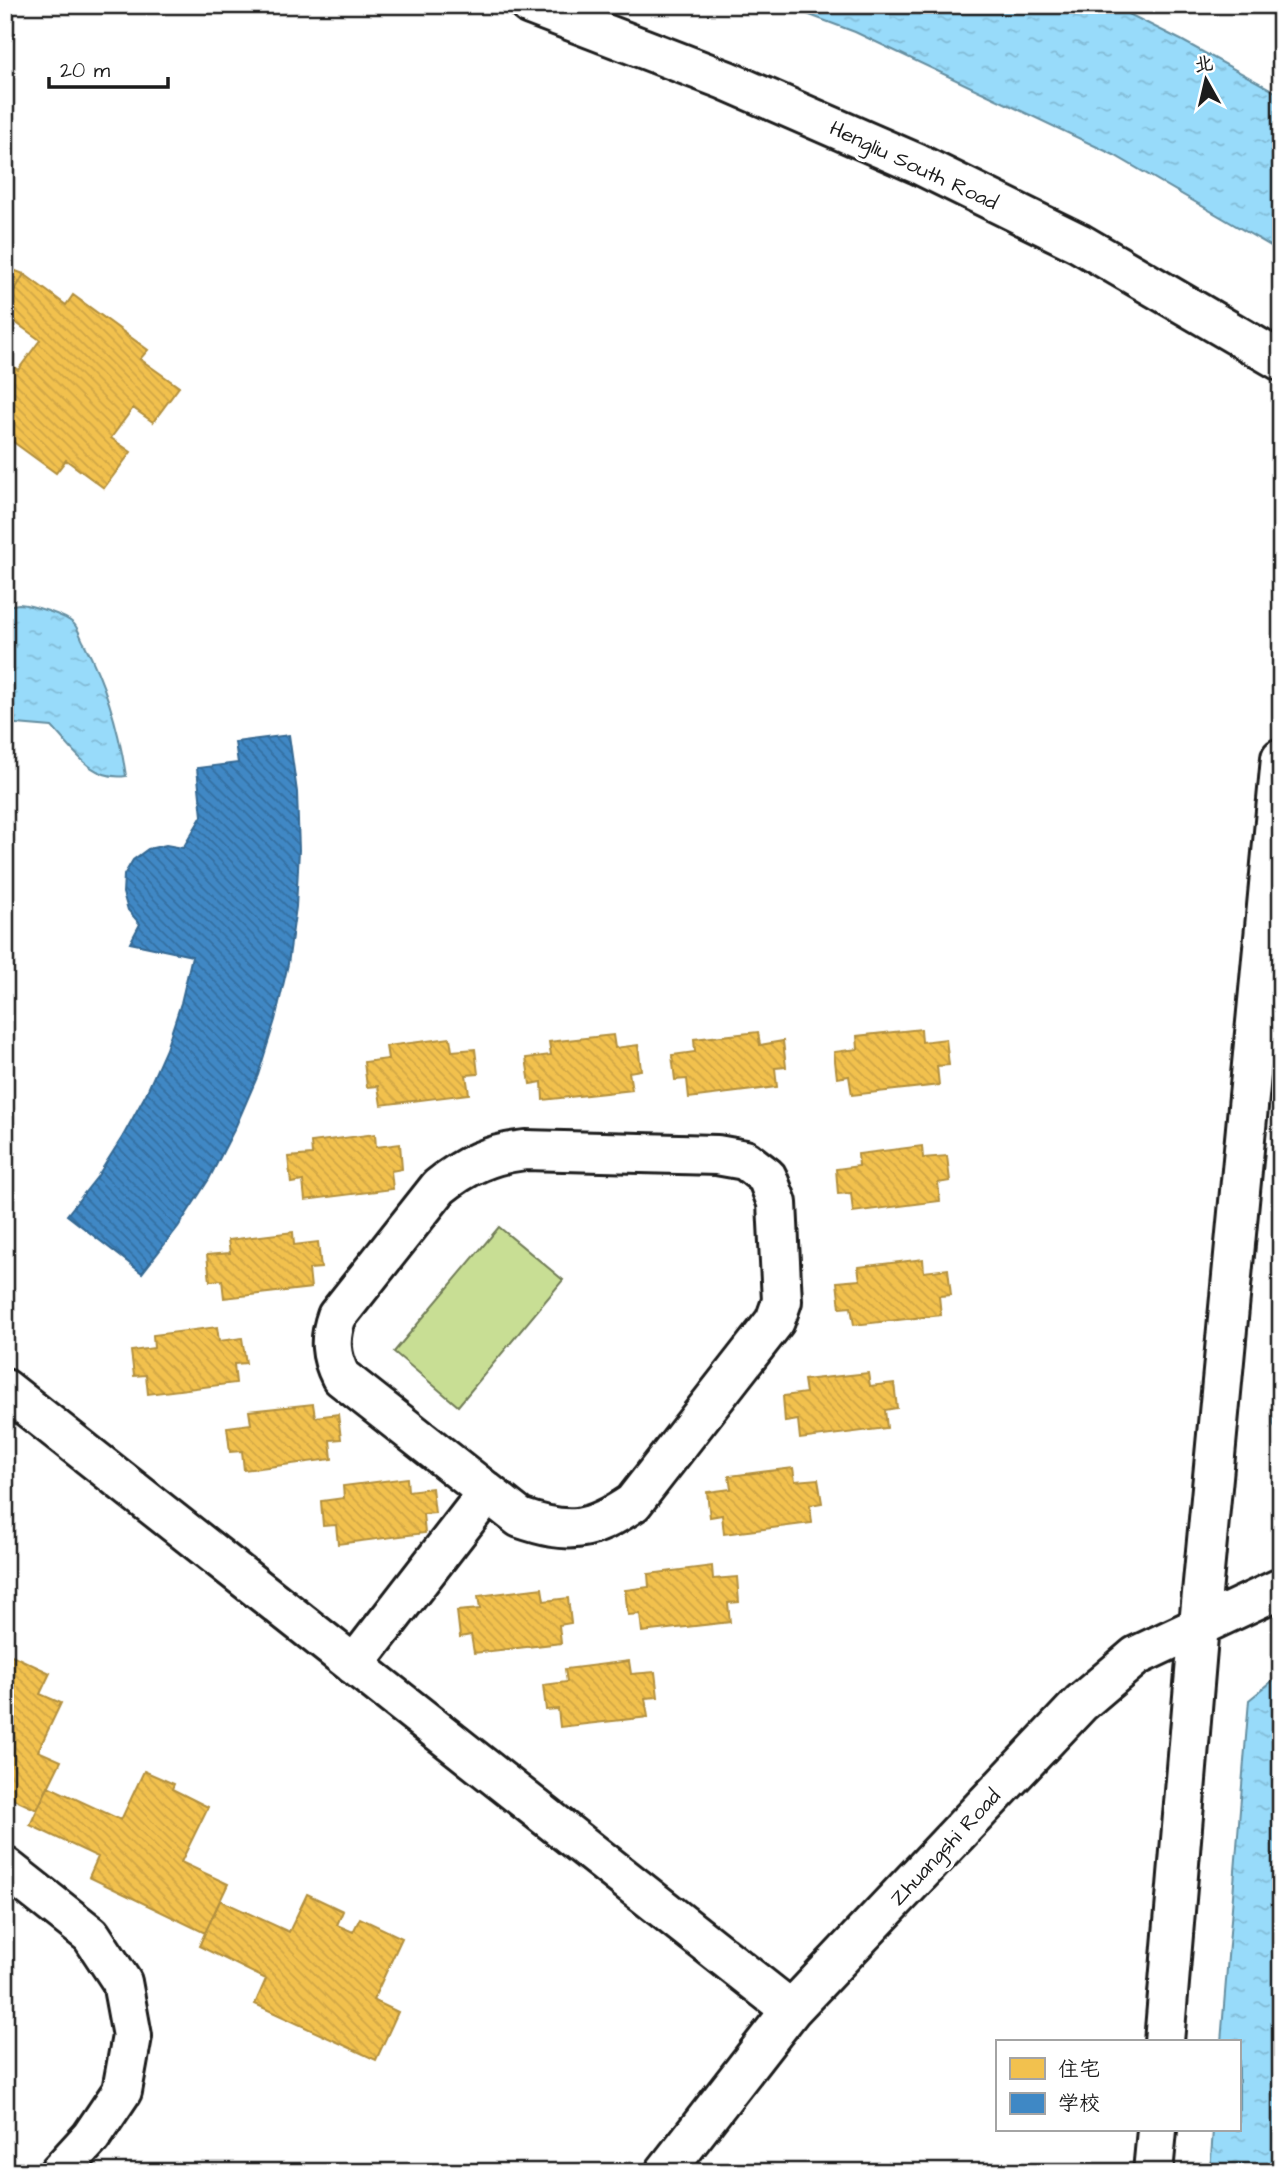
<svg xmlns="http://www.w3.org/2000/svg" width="1286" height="2177" viewBox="0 0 1286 2177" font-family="'Architects Daughter','LXGW WenKai TC',sans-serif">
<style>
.park{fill:#c8de94;stroke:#727d58;stroke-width:2}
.water{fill:url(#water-ripples);stroke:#668fa1;stroke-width:2}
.homes{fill:url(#homes-back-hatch);stroke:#b2903f;stroke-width:2}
.schools{fill:url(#schools-back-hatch);stroke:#346892;stroke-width:2}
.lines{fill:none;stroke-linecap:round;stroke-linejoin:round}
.minor-casing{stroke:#1c1c1c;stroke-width:44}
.minor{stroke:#fff;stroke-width:38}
.labels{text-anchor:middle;stroke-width:7;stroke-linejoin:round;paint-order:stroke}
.street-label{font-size:21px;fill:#1c1c1c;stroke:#fff}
</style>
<defs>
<pattern id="water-ripples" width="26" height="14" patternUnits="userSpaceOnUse" patternTransform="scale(1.75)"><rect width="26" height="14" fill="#98dbfa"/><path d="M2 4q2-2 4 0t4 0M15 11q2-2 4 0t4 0" fill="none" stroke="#82bbd6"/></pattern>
<pattern id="homes-back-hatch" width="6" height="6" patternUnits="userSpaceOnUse" patternTransform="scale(1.75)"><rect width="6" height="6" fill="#f2c14e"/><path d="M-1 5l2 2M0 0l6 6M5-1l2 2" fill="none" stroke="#cfa544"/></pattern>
<pattern id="schools-back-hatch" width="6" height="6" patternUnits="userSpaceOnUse" patternTransform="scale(1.75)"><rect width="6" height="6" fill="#3f88c5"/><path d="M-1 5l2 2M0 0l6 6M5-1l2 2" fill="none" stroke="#346e9f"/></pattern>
</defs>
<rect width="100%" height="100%" fill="#fff"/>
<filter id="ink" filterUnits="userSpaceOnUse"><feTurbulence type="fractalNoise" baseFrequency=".0143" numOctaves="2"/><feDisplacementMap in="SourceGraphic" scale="14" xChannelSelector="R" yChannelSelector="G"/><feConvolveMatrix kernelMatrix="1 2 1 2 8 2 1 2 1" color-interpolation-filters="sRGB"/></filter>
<g filter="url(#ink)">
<!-- park -->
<path class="park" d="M499,1227L563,1280L458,1406L394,1352Z"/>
<!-- water -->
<path class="water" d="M783,5H1111L1181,40L1281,95V252L1114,155L855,32Z
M19,604C32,605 65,615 74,624C78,628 81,638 84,643C106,685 119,730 126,776C91,781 74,750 52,727L5,723V606Z
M1281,1336V1436L1273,1424Z
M1281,1674V2172H1210L1213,2130H1239V2042H1221L1249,1700Z"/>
<!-- homes -->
<path class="homes" d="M5,267L24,274L5,308Z
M24,274L66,305L73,295L148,350L140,359L179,387L153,422L133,408L111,438L131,452L104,488L66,460L56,473L5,436V360L18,370L40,340L5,315V308Z
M921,1029L922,1042L946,1039L949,1065L937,1066L939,1085L852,1095L849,1076L837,1078L834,1052L858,1049L857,1036Z
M758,1032L760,1045L783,1041L786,1067L775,1068L777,1087L689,1098L687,1079L675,1080L672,1055L695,1052L694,1039Z
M613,1035L615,1048L638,1045L641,1070L629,1072L632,1090L543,1100L542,1082L530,1084L526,1058L551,1055L549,1042Z
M450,1038L452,1051L475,1049L478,1074L466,1075L469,1094L381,1105L378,1086L367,1087L364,1062L388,1059L386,1046Z
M375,1134L376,1147L400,1144L402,1169L391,1171L393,1189L305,1200L303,1181L291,1183L288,1157L312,1155L311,1142Z
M922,1146L923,1158L947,1156L950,1181L938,1183L940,1201L853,1212L851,1193L838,1194L836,1169L859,1166L858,1154Z
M293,1232L294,1245L318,1242L321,1268L309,1269L311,1288L224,1298L222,1280L210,1281L207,1255L230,1253L228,1240Z
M923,1259L924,1272L948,1269L951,1295L939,1296L941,1315L854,1325L851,1307L840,1308L837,1282L860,1280L858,1267Z
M217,1327L219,1341L242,1338L246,1363L234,1364L236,1383L148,1394L146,1375L134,1376L131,1351L154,1348L153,1335Z
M868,1373L870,1386L894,1383L897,1408L885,1410L887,1428L800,1439L798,1420L785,1422L783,1396L806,1393L804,1380Z
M313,1404L315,1417L338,1414L341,1439L330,1440L332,1459L244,1470L242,1451L230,1452L227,1427L251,1424L249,1411Z
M793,1468L795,1481L818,1479L822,1503L810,1505L812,1523L724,1534L722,1515L710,1517L707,1492L731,1489L729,1476Z
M407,1478L408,1491L432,1488L435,1513L423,1514L425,1533L338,1544L336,1525L323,1526L321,1501L344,1498L343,1486Z
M712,1566L713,1579L737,1577L739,1602L728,1603L730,1622L642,1632L640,1614L628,1615L625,1590L649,1587L648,1574Z
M542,1588L544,1601L568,1598L571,1623L559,1625L561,1643L474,1653L471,1635L460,1637L457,1611L480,1609L478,1596Z
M5,1652L50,1673L40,1694L61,1703L38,1751L61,1761L37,1810L5,1795Z
M629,1661L631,1674L655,1672L658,1697L645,1698L648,1717L560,1727L558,1709L546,1710L543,1685L567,1682L565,1669Z
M144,1771L174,1784L172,1789L208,1807L181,1862L228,1884L205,1933L89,1877L98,1857L30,1825L48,1786L121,1820Z
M307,1894L343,1911L337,1925L353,1932L360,1918L402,1938L373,2000L398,2012L376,2060L255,2004L266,1979L199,1946L220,1900L289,1932Z"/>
<!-- schools -->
<path class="schools" d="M289,735L297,792L299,850L296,907L288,964L275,1020L258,1075L235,1128L209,1179L178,1227L142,1273L67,1215L97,1177L123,1136L146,1094L166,1049L181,1003L192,956L130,943L140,924L128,910L123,893L124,875L133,860L148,849L166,845L183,848L202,816L197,768L238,763L235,742Z"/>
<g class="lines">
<!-- minor casing -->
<g class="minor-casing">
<path id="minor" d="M530,5L725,80L918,164L1079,243L1281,361
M525,1150L717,1155L745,1160L767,1177L777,1203L782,1301L775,1321L633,1503C590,1532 569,1535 520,1518L341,1377C330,1356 329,1338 337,1316L439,1187C466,1165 490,1154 525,1150Z
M5,1389L791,2010
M354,1665L487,1493
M5,1867L91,1935L122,1982L132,2036L122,2091L91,2137L59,2172
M1164,2042L1199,1625L1281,758
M665,2172L791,2010L1081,1703L1136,1656L1281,1588
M1153,2172L1157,2130"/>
</g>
<!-- minor -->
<use href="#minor" class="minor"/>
</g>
</g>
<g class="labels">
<!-- street labels -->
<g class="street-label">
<text transform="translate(914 165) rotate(25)" y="7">Hengliu South Road</text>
<text transform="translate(945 1847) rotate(-47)" y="7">Zhuangshi Road</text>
</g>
</g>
<!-- margin -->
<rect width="1286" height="2177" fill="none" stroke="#fff" stroke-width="28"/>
<rect x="14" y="14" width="1258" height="2149" fill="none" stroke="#1c1c1c" stroke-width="2.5" filter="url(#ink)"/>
<!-- legend -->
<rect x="996" y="2040" width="245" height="91" fill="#ffffff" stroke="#a4a4a4" stroke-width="2"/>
<rect x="1010" y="2058" width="35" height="21" fill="#f2c14e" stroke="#a4a4a4" stroke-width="2"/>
<text x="1058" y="2076" font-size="21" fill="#1c1c1c">住宅</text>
<rect x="1010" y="2093" width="35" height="21" fill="#3f88c5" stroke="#a4a4a4" stroke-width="2"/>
<text x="1058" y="2110" font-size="21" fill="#1c1c1c">学校</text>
<!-- north arrow -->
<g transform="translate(1206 80) rotate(352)" stroke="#ffffff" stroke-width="5" paint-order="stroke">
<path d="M0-5L12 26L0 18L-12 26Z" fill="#1c1c1c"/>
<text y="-10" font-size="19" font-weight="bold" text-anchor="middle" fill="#1c1c1c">北</text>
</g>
<!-- scale -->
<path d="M49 77v10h119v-10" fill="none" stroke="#1c1c1c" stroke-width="3.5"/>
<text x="60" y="77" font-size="21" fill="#1c1c1c" stroke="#ffffff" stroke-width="5" paint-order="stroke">20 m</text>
</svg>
